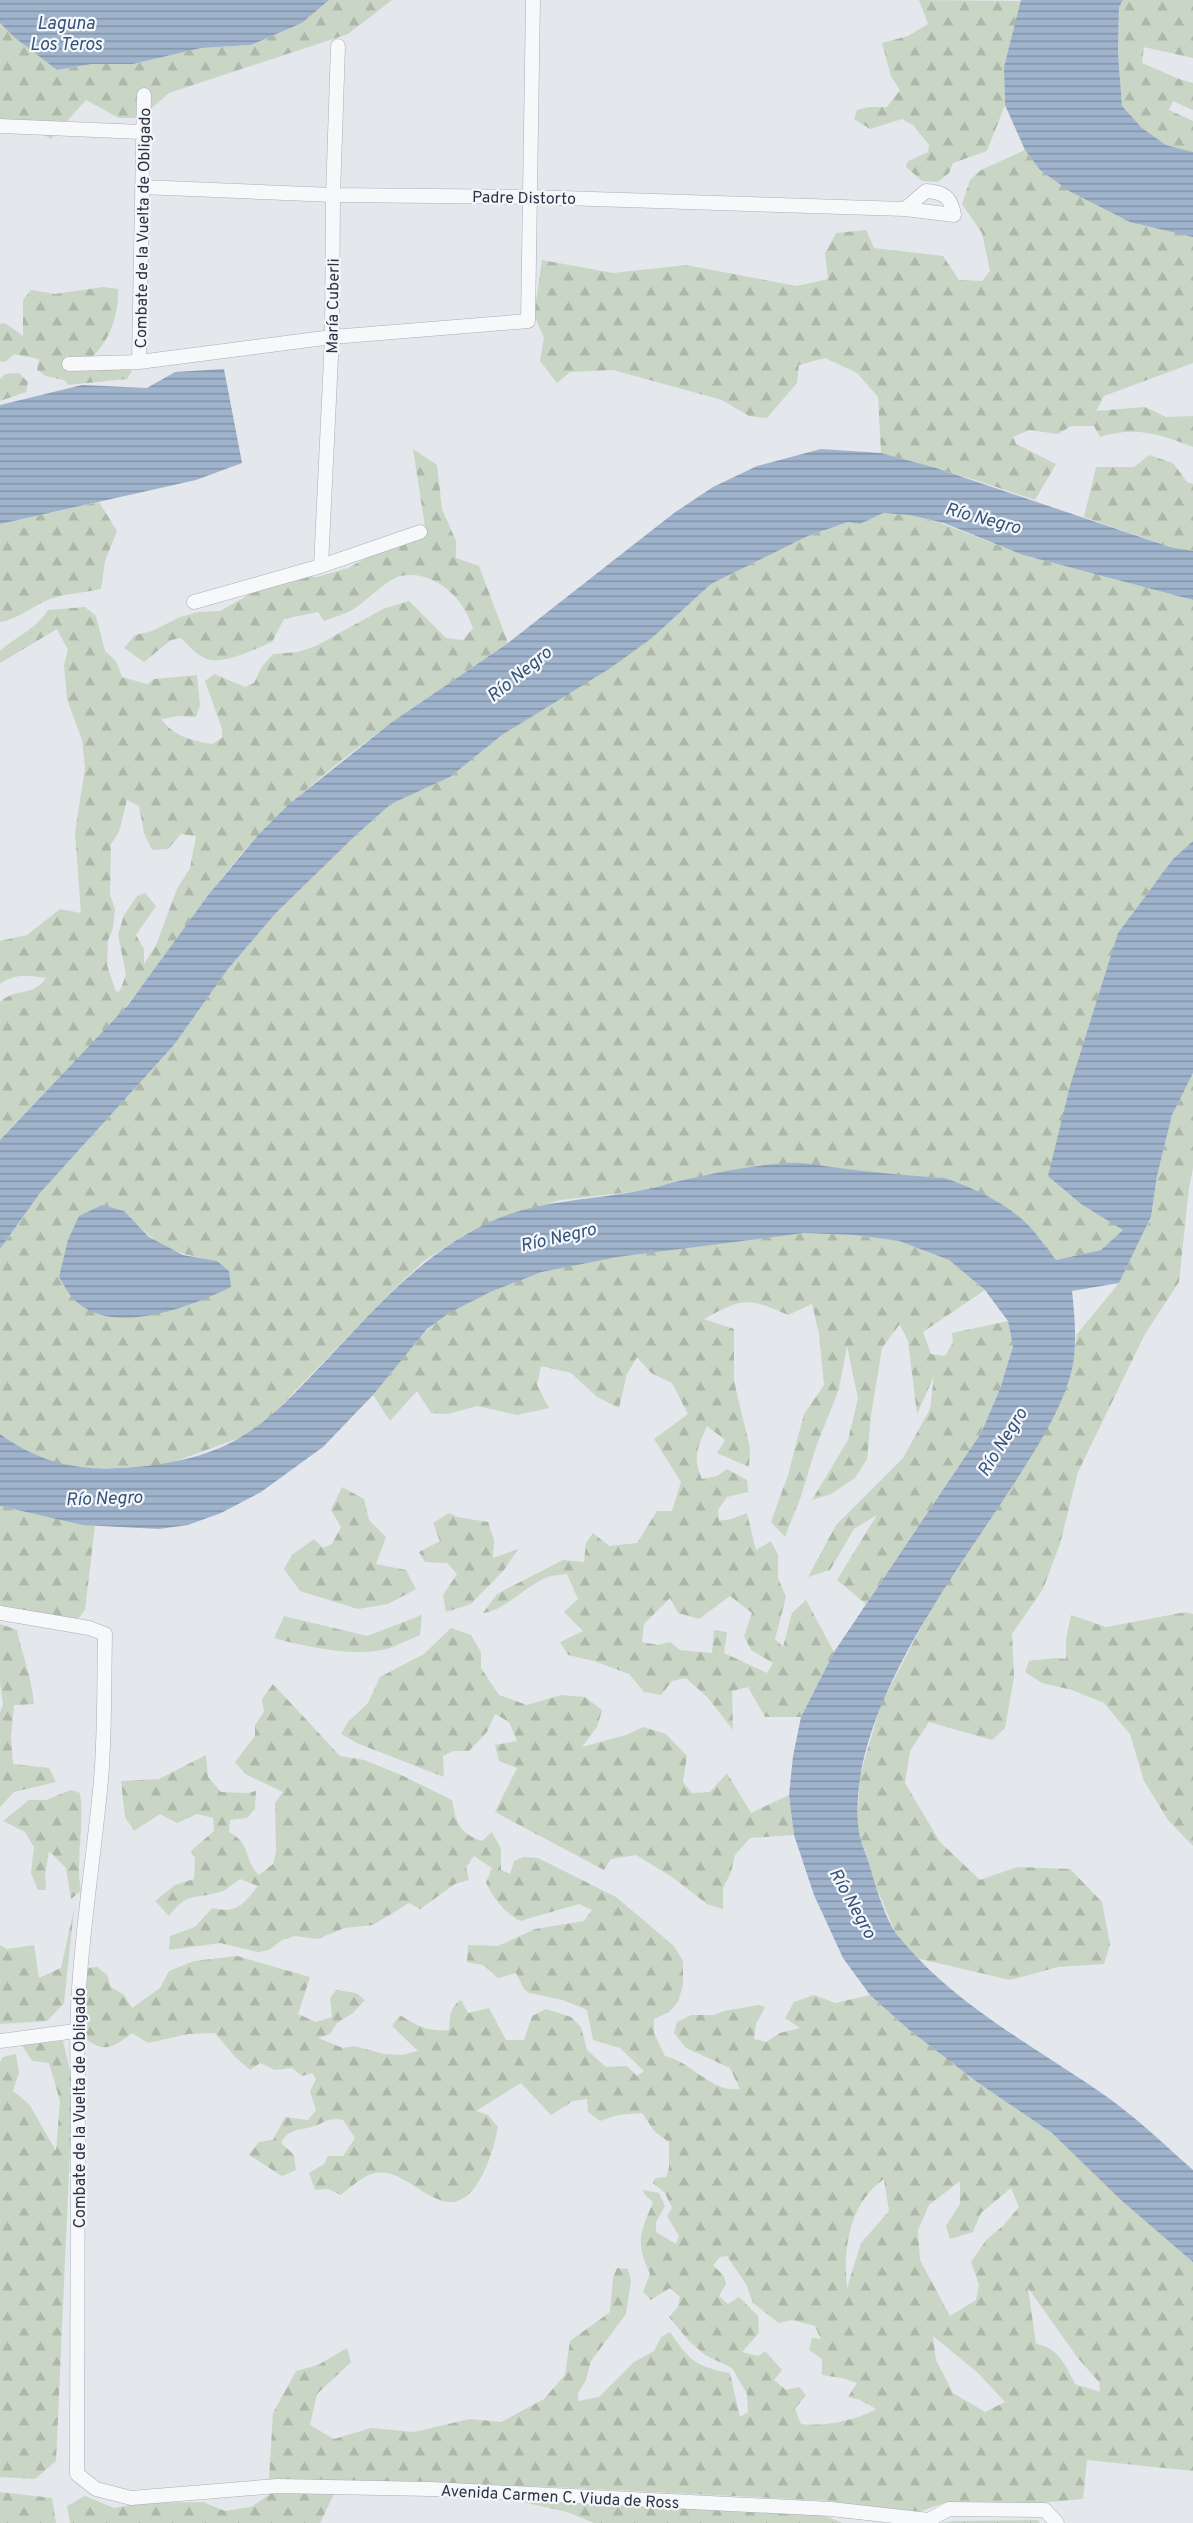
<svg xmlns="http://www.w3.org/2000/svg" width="1193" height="2523" viewBox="0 0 1193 2523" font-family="Overpass,sans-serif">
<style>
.forest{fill:url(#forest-firs);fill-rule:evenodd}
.water{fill:url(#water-rules)}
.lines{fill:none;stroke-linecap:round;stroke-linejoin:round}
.minor-casing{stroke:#a9aeb7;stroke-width:15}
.minor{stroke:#f7f8fa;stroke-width:14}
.labels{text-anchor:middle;stroke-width:4.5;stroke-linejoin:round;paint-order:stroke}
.street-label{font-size:16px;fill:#2b3445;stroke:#f4f6f9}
.water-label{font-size:18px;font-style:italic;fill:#34527a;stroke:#f4f6f9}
</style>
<defs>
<pattern id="forest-firs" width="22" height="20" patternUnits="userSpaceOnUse" patternTransform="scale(1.5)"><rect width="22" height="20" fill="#c9d6c5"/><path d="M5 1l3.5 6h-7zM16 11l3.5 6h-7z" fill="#adb8ab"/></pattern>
<pattern id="water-rules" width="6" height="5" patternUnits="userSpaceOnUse" patternTransform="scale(1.5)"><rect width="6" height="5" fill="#9fb4cc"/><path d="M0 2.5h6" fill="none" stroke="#8293a7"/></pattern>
</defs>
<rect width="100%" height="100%" fill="#e4e7ec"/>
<!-- forest -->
<path class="forest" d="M329,0H392L348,34L169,93L140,118H119L86,100L51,139L26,124L0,121V23L14,37L58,70L92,64H133L201,48L251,45L302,23Z
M919,0L1022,1L1004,67L1005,105L987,151L953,163L949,173L938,182L922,181L906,167L908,161L928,152L929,145L913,125L902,119L870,129L854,119L857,110L869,107H887L900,90L891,76L882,43L908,36L928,24Z
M1123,0H1193V58L1144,47L1142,63L1179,79L1193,83V110L1173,101L1169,110L1193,121V152L1166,145L1142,128L1122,106L1118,53L1119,7Z
M1025,150L1040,170L1193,237V363L1104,396L1096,411L1145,407L1166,417L1193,416V447C1159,434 1136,426 1100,437L1094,426H1071L1058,434L1029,430L1013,437L1016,444L1056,464L1035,500L972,479L881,453L878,397L857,373L825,358L799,365L797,383L767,418L749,416L722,400L613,370L570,372L557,383L540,361L544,338L534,315L542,260L613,273L686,265L797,286L828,279L825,253L836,233L866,230L874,248L943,256L959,280L982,281L990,271L982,233L962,204L970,180L981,170Z
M103,287L118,289C119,309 113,331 101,347C95,355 87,361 81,368L121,366L132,371L127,379L68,385L64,380L46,376L37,370L39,359L14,354L5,362L0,361V324L5,323L23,336V300L31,290L55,294Z
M19,373L28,382L26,392L0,401V379L5,374Z
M413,449L437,465L442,509L456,541V558L479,566L508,643C433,694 355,744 288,806C224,863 181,938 128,1004C90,1052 42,1094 0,1140V1002C16,987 32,998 46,978C30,975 13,973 0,984V941L27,935L60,909L81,913L75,832L85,768L82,740L67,699L64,665L68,650L57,629L0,663V651C18,635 35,630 48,610L85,607L96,616L105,651L116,661L122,677L147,684L154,679L197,675L200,705L196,717L178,716L161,719C175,737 190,740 212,744L222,738V729L205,681L214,674L245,687L254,683L261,668L273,654L298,652L316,646L383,609L409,601L446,638L463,640L473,628C463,597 434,569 400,576C388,579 366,601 354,609C345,614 334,617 324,621L318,612L284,619L272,642C258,648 222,665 207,659C196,655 189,646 181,638L171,640L144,662L124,648L135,635L152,631L180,617L199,612L220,611L245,597L263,581L288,574L317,577L348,568L379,551L426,533ZM127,800L139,806L144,833L152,850L168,849L181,834L196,836L190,868L177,889L156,945L144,964V949L136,935L156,906L145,893L137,896L124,915L118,935L126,974L120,991L116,992L107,965L108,940L113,928L115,909L110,895L111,844L119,832Z
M1149,455L1173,463L1187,482L1193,484V551L1170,547L1084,517L1096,467H1134Z
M99,502L117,531L105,561L101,589C84,593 64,593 48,600C32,606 17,620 0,622V524Z
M882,513L909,515L938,522L1023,555L1193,600V841L1173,859L1118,933L1081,1204L1124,1230L1101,1250L1056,1260C1021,1216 1000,1197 945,1178L758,1166L679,1181L640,1191L561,1200L500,1218L464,1235L424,1261L391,1292L270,1417L242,1437L168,1464L121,1468H74L40,1458L18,1446L0,1434V1249L40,1193L174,1045L228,969L275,914L355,836L391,804L450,777L502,735L652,638L711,584L808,536L848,522L860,524ZM137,1224C161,1250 183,1255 217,1261L68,1240Z
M1193,1073V1168L1189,1188L1179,1282L1145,1334L1078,1472L1060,1544L1043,1589L1012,1634L1014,1677L1005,1728L992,1740L929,1722L910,1751L905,1783L940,1842L980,1880L1017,1867L1070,1869L1102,1902L1110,1944L1104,1964L1058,1967L1010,1980L916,1958L896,1934L875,1884L857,1826L860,1775L881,1704L937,1597L997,1509L1070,1377L1077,1334L1119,1283L1151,1218L1157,1176L1172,1115Z
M804,1233L854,1235L899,1241L949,1260L985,1290L923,1332L931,1354L945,1356L953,1342L952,1333L1008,1321L1013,1345L1000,1389L981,1433L866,1604L837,1580L877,1515L854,1529L830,1570L808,1577L836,1525L903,1458L930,1409L934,1376L917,1414L908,1341L900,1324L882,1348L871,1415L867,1459L855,1478L831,1494L812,1500L848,1440L858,1398L847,1346L839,1389L816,1447L801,1496L785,1537L771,1522L788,1475L804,1414L824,1385L819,1334L812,1304L788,1315C747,1297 743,1298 704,1319L734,1329V1381L750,1448L749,1467L717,1453L725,1440L707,1426C698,1447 692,1456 702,1479L717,1476L727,1469L747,1480L748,1492L727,1497L718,1510L719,1521L731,1519L747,1513L756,1550L771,1541L778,1555V1578L786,1597L775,1639L783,1647L792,1613L806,1600L834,1652L801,1717H765L748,1687L732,1691L733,1730L708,1698L686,1678L672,1681L661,1695L644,1692L629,1674L594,1661L568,1655L560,1642L583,1631L564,1612L578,1599L567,1574C561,1575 554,1575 548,1577C526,1585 505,1611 483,1613L497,1594L563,1560L584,1562L586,1543L593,1533L609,1546L637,1543L657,1511H672L681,1482L654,1439L688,1414L672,1383L651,1373L637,1357L627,1374L619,1408L597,1397L571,1373L541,1366L537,1385L549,1408L517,1415L477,1406L448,1414L431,1413L417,1391L390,1421L373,1395C396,1367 417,1335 447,1314C531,1255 702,1244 804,1233ZM730,1596L752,1613L744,1636L751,1650L773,1663L767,1673L724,1653L727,1632L714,1630L712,1653L680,1650L670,1642L658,1645L642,1642L644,1624L670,1598L678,1613L699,1619Z
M342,1487L364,1499L369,1520L386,1537L376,1564L406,1570L416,1589L388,1604L358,1609L300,1591L284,1569L292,1555L314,1539L323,1548L332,1544L341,1527L331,1510Z
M0,1506L82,1525L95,1526L85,1610L78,1619L21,1613L0,1605Z
M449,1513L457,1517L488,1522L494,1540L493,1558L518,1549L504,1570L471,1604L446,1612L443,1595L457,1574L447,1563L425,1562L419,1552L440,1541L433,1523Z
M1186,1612L1193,1614V1846L1168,1820L1144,1781L1130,1734L1104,1703L1072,1690L1042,1683L1025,1672L1029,1661L1055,1658L1066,1659V1639L1071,1615L1106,1627Z
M422,1615L420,1635C410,1639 400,1644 390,1648C358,1658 306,1647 274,1638L284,1616L367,1636Z
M0,1624L17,1630C22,1655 32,1678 34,1704L14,1705L11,1737L13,1764L49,1768L56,1782L14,1792L0,1807V1713L3,1704L0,1683Z
M451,1628L471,1635L481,1652V1668L499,1695L527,1705L561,1695L585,1697L602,1710L597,1727L582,1747L626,1735L643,1727L666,1734L687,1756L683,1782L692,1793L710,1792L727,1773L751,1813L789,1795L794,1835L750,1838L735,1855L731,1872L723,1888V1909L707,1904L672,1877L636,1855L611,1859L604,1870L495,1812L517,1768L499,1761L495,1745L517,1741L509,1722L495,1714L487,1732L469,1751H453L443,1756L444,1777L359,1744L341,1734L348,1722L368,1703L380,1677L424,1654Z
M273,1684L340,1756L364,1760L399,1774L452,1800C456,1823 459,1833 482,1841L492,1832L501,1849V1870L510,1874L514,1861L523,1857L538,1858L616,1897L674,1946L683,1961V1985L678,2002L669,2012L654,2019V2033L665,2056C692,2062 711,2093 740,2089L730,2068L686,2048L674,2033L677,2022L691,2015H714L724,2011L759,2005L765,2007L756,2024L754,2039L766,2042L780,2033L800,2028L785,2018L794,2002L814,1995L835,2003L870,1995L908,2029L977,2082L1052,2133L1193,2262V2471L1087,2460L1083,2499L1028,2504L947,2502L919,2512L865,2511L832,2501L552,2487L269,2479L273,2413L296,2371L318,2365L347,2348L351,2362L317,2394L310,2425L334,2439L371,2428L414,2432L470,2419L501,2422L544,2399L565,2375L570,2341L610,2312L613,2278L617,2268L628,2269L631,2281L626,2314L591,2361L586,2380L578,2393V2401L599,2397L634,2362L654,2351L661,2337L670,2332C690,2361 694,2366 730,2373L740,2417L748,2412L747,2394L732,2368L705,2355L689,2341L669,2317L678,2307L680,2297L670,2288L651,2300L643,2292L650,2274C635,2241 640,2234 653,2202L645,2195L643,2190L659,2193L665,2206L656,2222V2232L676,2244L679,2236L667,2216L672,2208L665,2193L653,2183L655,2178L666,2177L669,2168V2142L655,2132L642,2113L618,2115L600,2121L588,2112L587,2099L573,2101L551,2115L521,2083L476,2111L488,2115L498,2127C493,2153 476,2214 440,2200C422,2194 405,2176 386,2173C368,2170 354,2185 341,2195L328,2189L315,2190L309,2173L324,2164L328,2156H343L355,2138L343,2120C327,2118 328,2121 315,2126C301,2131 289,2127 281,2143L294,2155L296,2170L282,2176L249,2155L259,2142L273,2140L285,2117L308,2120L316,2110L310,2092L316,2079L312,2073L302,2076L292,2068L275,2070L260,2063L250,2070L235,2057L215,2033L188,2034L148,2043L132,2033C111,2050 102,2053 81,2035L86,1968L97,1967L107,1975L111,1987L124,1995L132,2008L160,1988L169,1971L194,1961L237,1956L310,1977L298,2014L316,2022L332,2017L330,1998L336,1990L356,1993L365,2000L353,2013L337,2023L330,2034L318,2038L343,2048L354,2046L384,2054L402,2055L418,2051L392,2026L400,2015C417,2026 428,2032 449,2030C450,2019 449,2007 461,2000L468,2013L489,2008L506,2040H524L532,2016L546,2009L571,2017L581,2027L587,2050L606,2067L627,2066L637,2076L644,2071L620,2048L593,2040L587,2010L563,2000L529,1993L524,1989L516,1973L498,1978L483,1965L467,1962L468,1945L498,1946L535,1929L584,1921L592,1910L579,1904L520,1921C503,1911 495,1900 486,1883L492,1868L474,1856L466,1867L469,1880L455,1884L420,1909L409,1903L373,1925L344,1928L318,1939L295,1936L282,1940L269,1950L258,1952L220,1943L169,1950L170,1936L195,1927L212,1908C238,1914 243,1904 258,1886L240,1879C234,1883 227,1890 220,1892C194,1900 188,1891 169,1916L155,1901L175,1885L194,1879L195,1858L191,1851L214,1831L213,1818L197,1814L177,1823L160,1814L134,1831L125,1817L121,1781L159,1779L206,1755L208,1777L221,1792L248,1793L256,1791L255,1809L247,1818L230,1820L229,1832C253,1845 243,1860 259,1875L273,1864L276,1851L275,1803L283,1792L245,1774L235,1762L255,1736V1725L264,1712L262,1699ZM884,2179L889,2211L861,2243L847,2288C843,2248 849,2204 884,2179ZM960,2181V2204L946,2226L950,2239L973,2232L981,2213L1011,2188L1019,2207L1003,2226L987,2239L971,2262L979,2285L976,2300L950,2316L920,2260L918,2230L929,2205ZM727,2256L746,2284L753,2303L779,2323L792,2320L815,2326L821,2339L812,2338L809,2350L822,2359V2375L842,2378L857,2383L848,2397L860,2400L876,2409C859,2420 822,2427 801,2424L795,2409L806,2395L799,2387L786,2390L774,2380L782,2370L765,2351L758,2356L742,2352L759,2333L758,2316L739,2297L728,2304L719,2296L726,2284L724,2276L713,2265L720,2257ZM1028,2288L1077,2357L1099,2382L1100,2392L1075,2384C1066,2366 1058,2347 1036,2344ZM933,2336L978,2373L1005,2402L985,2412L953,2393L936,2360Z
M71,1790L80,1793C85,1826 75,1859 81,1891L71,1899L66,1868L49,1851L45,1875L46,1890H38L31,1873L34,1847L25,1832L3,1821L29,1800H46Z
M74,1909L64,2003L47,2021L0,2024V1945L7,1949L34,1945L39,1978L61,1968Z
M63,2041L73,2083L56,2461L35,2479L0,2477V2062L3,2057L16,2054L19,2072L13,2091L29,2104L56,2151L60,2101L49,2063L32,2061L22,2045Z
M0,2492L52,2498L56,2523H0Z
M335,2492L320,2523H70L67,2506L85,2496L114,2508L141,2503L203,2502L225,2511L251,2507L270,2494Z
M525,2498L822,2515L843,2523H594L567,2512L523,2502Z
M1038,2520L1040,2523H942L955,2521Z"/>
<!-- water -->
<path class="water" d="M0,0H329L302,23L251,45L201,48L133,64H92L57,70L14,37L0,23Z
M1021,0H1123L1119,7L1118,53L1122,106L1142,128L1166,145L1193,152V237L1130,222L1071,192L1040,170L1025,150L1005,105L1004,67Z
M224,369L242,463L196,480L0,524V405L82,385L147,388L175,372Z
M821,449L881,453L936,468L1170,547L1193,551V600L1023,555L944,523L909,515L883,513L860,524L848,522L808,536L711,584L652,638L609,669L502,735L450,777L391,804L355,836L275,914L228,969L174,1045L40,1193L0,1249V1140L128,1005L209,894L259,834L288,805L392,722L508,643L674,513L713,487L757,466Z
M1193,841V1073L1172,1115L1157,1176L1151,1217L1119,1283L1072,1291C1075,1320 1078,1349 1070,1377C1059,1414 1037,1447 1017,1479C957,1573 849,1708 858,1825C859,1838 866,1854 870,1867C876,1887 886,1922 899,1937C956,2007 1038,2048 1110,2099C1140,2121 1166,2146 1193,2170V2262L1121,2200L1052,2133L977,2082L908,2029L870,1995L843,1958L814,1895L794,1835L789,1795L793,1756L801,1717L834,1652L981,1433L1000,1389L1013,1346L1008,1321L985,1290L949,1260L899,1241L854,1235L804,1233L617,1257L542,1272L490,1292L449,1313L427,1329L373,1395L323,1447L261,1492L221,1513L188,1525L159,1529L82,1525L0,1506V1434C43,1465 82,1472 134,1467C171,1464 212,1456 244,1435C272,1418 293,1395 315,1372C371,1314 422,1250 499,1218C544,1200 591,1200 638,1191C652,1189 665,1184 679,1181C714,1173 752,1165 788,1163C807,1162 827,1167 846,1169C879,1173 912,1176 945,1178C976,1189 1007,1203 1030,1227C1039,1237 1047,1249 1056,1260L1101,1250L1123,1230L1081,1204L1048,1176L1070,1086L1118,933L1173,859Z
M102,1205L124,1211L149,1237L183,1255L217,1261L229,1271L231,1287C192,1306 117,1336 78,1303C70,1297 64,1285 59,1277L68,1240L79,1216Z"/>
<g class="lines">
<!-- minor casing -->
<g class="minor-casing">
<path id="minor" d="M0,126L142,132
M142,187L333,195L531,197L905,209L954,215C951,197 944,192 926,191L905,209
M139,362L144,95
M69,364L139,362L332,337L528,321L533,0
M321,566L332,337L333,195L338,46
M194,602L321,566L420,532
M0,1613L89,1628L105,1634C104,1683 105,1732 101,1780C92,1879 73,1978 78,2078L77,2474L96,2489L131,2498L277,2486L431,2489L831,2509L929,2520L949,2509L1045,2510L1057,2523
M0,2041L76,2031"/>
</g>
<!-- minor -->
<use href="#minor" class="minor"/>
</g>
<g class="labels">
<!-- street labels -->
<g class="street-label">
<text transform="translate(524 197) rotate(1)" y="6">Padre Distorto</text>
<text transform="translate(142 228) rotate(-89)" y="6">Combate de la Vuelta de Obligado</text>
<text transform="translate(332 306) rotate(-89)" y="6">María Cuberli</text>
<text transform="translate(79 2108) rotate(-90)" y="6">Combate de la Vuelta de Obligado</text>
<text transform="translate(560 2496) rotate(3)" y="6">Avenida Carmen C. Viuda de Ross</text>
</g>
<!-- water labels -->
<g class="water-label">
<text x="66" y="29">Laguna<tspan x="66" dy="21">Los Teros</tspan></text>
<text transform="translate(983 518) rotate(15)" y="6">Río Negro</text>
<text transform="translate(519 674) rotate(-39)" y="6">Río Negro</text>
<text transform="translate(558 1237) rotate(-13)" y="6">Río Negro</text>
<text transform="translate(1002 1442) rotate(-58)" y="6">Río Negro</text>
<text transform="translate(104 1498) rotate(-2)" y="6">Río Negro</text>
<text transform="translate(853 1903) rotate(61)" y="6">Río Negro</text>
</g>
</g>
</svg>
